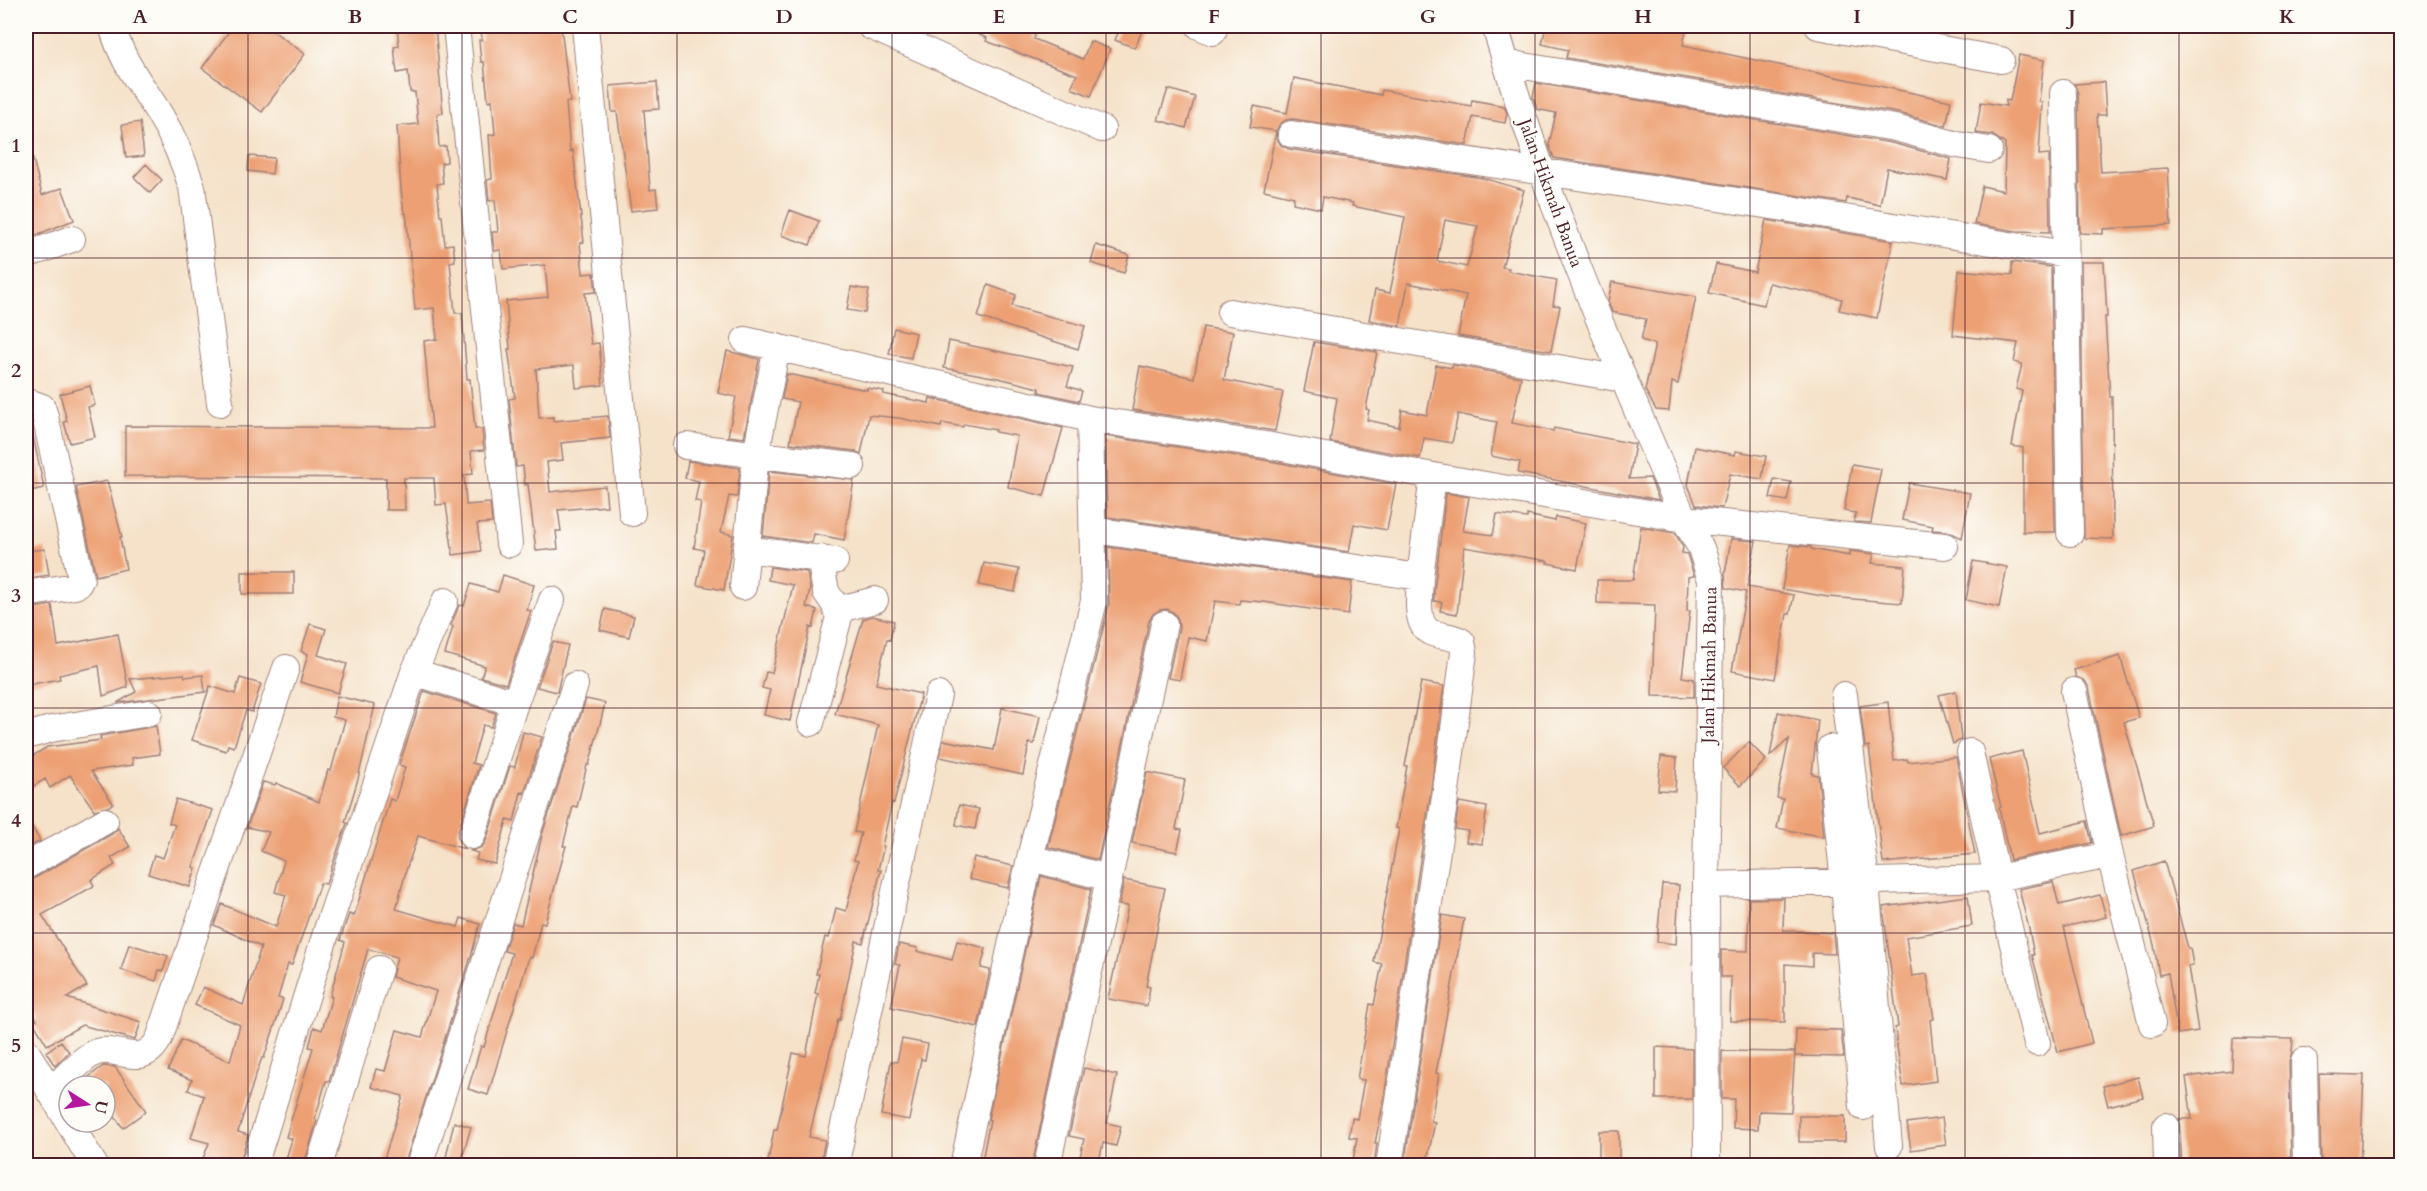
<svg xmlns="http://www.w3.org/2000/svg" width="2427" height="1191" viewBox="0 0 2427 1191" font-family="Cardo,serif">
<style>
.building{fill:#eda073;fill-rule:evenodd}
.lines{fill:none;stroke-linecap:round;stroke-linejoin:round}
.minor-casing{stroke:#a0807a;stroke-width:28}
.minor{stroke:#fff;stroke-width:26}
.grid{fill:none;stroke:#4a1f2b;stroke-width:1.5;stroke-opacity:0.55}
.labels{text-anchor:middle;stroke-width:4.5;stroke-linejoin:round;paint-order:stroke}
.street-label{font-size:18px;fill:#4a1f2b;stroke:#fdfcf7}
.neatline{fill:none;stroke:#4a1f2b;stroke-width:2}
.grid-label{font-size:20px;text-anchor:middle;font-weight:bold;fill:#4a1f2b}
</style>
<rect width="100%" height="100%" fill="#fdfcf7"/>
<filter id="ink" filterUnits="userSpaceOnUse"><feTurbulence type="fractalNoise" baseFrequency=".0167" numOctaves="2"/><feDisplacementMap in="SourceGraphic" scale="12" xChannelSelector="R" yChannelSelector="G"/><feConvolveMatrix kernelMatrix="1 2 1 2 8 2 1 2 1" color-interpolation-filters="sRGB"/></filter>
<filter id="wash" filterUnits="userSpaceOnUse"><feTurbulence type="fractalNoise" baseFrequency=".008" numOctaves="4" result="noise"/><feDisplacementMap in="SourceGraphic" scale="24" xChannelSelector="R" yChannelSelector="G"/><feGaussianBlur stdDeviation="1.35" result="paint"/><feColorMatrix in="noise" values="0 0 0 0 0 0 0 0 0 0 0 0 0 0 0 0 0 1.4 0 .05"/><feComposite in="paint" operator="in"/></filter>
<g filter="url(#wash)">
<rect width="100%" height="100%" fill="#f5e2c9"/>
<g id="blocks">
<!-- building -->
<path class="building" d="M233,26H266L305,54L262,112L202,68Z
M397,26H435L443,113L437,114L439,147L446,146L447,162L441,163L443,183L437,184L440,216H442L445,245L453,244L455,261L450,262L455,313H462L467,379H470L475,429H482L484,450L471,451L473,474L464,475L466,505L490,503L492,523L477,524L481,551L453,555L446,504L436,505L434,478H404L405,510H386V478L125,476V426L432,428L424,341L437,339L434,308L415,310L406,213H404L401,190L397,126L418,124L415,92H410L408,71L397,73L394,47L399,46Z
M481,26H561L570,102H566L570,151L573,150L584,242L580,243L583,274L594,273L596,292L585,293L591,344L599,343L603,385L576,388L574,365L536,369L539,418L553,417V421L608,416L610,438L561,443L563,460L547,462L550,492L605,486L607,506L558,510L561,531H556L558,549L536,551L528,484L525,485L523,466L516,467L509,399L515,398L508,349H510L506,301L548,297L545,265L503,269L501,250L494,251L492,232H498L495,200L489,201L487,180L492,179L489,135L495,134L492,100L488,101L484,62H481L479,40H482Z
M957,26H1012L1035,35L1034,39L1083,59L1090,41L1110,49L1091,96L1071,88L1077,75L986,41L987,38Z
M1121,26H1144L1135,48L1115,40Z
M1546,26H1687L1683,45L1951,101L1946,126L1898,113L1566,58L1568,50L1542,44Z
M2019,55L2044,60L2039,102L2042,103L2039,155L2049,154L2050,232L2016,231L1974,224L1982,186L2004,191L2005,144L1992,135L1976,133L1981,102L2006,106V100L2010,101Z
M1294,78L1381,95L1382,90L1471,106L1472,100L1504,106L1507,113L1505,123L1473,117L1467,145L1293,119L1286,120L1280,124L1276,131L1277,139L1281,145L1289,149L1483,178L1524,190L1502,267L1509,268L1508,271L1557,280L1553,305L1560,306L1551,351L1458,336L1466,295L1408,283L1400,326L1369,320L1375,290L1390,293L1405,217L1352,206L1353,203L1323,197L1321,209L1293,203L1294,197L1264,190L1276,131L1250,127L1254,106L1287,113ZM1445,220L1478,226L1467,267L1437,261Z
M657,82L659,109L644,110L650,190L656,189L658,208L631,211L617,112H612L610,86Z
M2104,82L2106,115H2097L2101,172L2168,168L2171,225L2103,229V234L2080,233L2078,93L2074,84Z
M1536,83L1892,143L1951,159L1947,180L1887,168L1880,205L1847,198L1846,203L1554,158L1549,145L1556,113L1537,109L1533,97Z
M1168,89L1195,97L1186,128L1158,120Z
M140,122L144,156L126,158L122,125Z
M31,151L42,195L62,188L74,220L26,239V152Z
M249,156L274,158L272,174L248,171Z
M146,164L162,180L150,193L134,177Z
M790,210L819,221L810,245L781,235Z
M1766,220L1893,241L1877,318L1839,310L1842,299L1769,283L1764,305L1709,293L1716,264L1755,272Z
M1096,245L1129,255L1124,273L1091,263Z
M2012,262L2051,267L2055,532H2023V448L2012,446L2022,391L2016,389L2022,364L2014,362L2018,343L1953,335L1959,270L2012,275Z
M2081,262H2104L2107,317H2105L2110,397H2112L2113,539L2084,538Z
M1612,282L1696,297L1678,384L1672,382L1669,411L1656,410L1645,390L1655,344L1641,340L1646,319L1612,312L1608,301Z
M988,285L1016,295L1012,306L1085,326L1078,349L978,317Z
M851,287L869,290L865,313L847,310Z
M1203,327L1233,332L1224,380L1283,392L1275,431L1132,410L1140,366L1194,378Z
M894,328L916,333L911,358L889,354Z
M949,341L1073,367L1067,386L1082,391L1079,401L1039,392V388L998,378L944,368Z
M1314,342L1377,352L1366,409L1369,410L1367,420L1399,427L1402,410L1427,415L1436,365L1452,368L1453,365L1521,377L1512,423L1553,431L1554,428L1635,444L1629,479L1650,478L1659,500L1518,473L1520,462L1491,456L1497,422L1458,414L1452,443L1424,438L1420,458L1330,442L1337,398L1304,391Z
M727,351L759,359L744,438L728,436L736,397L718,393Z
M787,374L867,390V388L884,391L883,394L929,403L930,398L1063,428L1044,496L1008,487L1017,436L995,432L996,430L964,424L963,427L942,423L941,427L899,418L869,415L861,454L854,451L790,443L798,402L782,399Z
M90,386L95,405L88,407L95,437L70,443L64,422L67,421L60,394Z
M33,436L44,488L26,492V437Z
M1105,436L1264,460L1396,484L1387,530L1354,524L1349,552L1107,517Z
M1695,447L1735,455L1736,451L1766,456L1762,479L1730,474L1722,508L1696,505L1688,485Z
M688,461L740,468L737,497L729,496L721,532L733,535L724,590L697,585L704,550L694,548L701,502L695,501L699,481L685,478Z
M1852,464L1881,469L1871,523L1854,522L1856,513L1844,511Z
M769,471L854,480L844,540L814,534L812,543L763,536Z
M1774,479L1791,482L1787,501L1770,498Z
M107,481L122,537H120L126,569L96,576L76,487Z
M1909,483L1970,493L1962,538L1947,531L1932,530L1933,526L1902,520Z
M1446,493L1469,497L1463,531L1493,535L1497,514L1527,518V515L1555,521L1556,517L1586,523L1577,569L1547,563L1548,561L1464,547L1457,614L1440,611L1442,602L1434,601V591Z
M1641,527L1675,533L1683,547L1682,553L1687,554L1694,576L1688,577L1687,611H1690L1682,677L1694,679V697L1652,696L1655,605L1597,603V580H1633Z
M1731,539L1756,541L1747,587L1794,595L1790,614H1787L1775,679L1732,671L1746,592L1726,588L1725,574Z
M1790,545L1811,547V549L1850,556V551L1874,554L1872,563L1905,566L1902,603L1828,597L1782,589Z
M1108,547L1352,582L1348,615L1264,602L1240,600L1239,604L1215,601L1207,641L1188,637L1180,680L1168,678L1179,627L1178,619L1174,613L1167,609L1160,610L1153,614L1149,621L1098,860L1048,847L1109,605Z
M45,549L49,575L30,578L27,551Z
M1973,561L2007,567L1999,607L1966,600Z
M984,563L1019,569L1015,592L979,585Z
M770,567L807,572L810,589L806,607L817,610L813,628L810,627L790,721L764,715L770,690L762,688L766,672L772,673L793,585L768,580Z
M242,572H294V594H242Z
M503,575L534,585L527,610L531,611L506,684L481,677L485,666L445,654L453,627L451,625L459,605L464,606L471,584L498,592Z
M52,605L58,646L118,634L128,687L103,696L99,666L59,675L60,679L26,685V609Z
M605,609L634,616L629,637L600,630Z
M872,616L894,621L890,640L887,639L876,684L921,694L894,803L892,802L882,846H884L878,870H881L863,943L856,941L840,1020L838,1019L809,1137L825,1140L820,1166H767L774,1130H777L793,1053L806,1056L818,994L815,993L819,974H816L825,937L829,938L836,908L846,911L858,861L854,860L861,833L854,832L878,725L835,714L863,619Z
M310,624L326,629L318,655L347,664L338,693L300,682L308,654L301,651Z
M553,642L568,645L557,692L537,687Z
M2120,656L2139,718L2124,722L2154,826L2121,836L2089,688L2085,681L2076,677L2074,670Z
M184,674L185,677L203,675L205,692L117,703L136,692L130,679Z
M240,678L261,684L252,712L246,710L234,747L228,745L226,751L192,740L210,686L235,694Z
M1421,682L1444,686L1431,789L1383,1104L1375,1143H1377L1374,1166H1352L1357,1138L1349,1137L1352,1118L1357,1119L1364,1080L1357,1079L1370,1004L1374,1005L1382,964L1374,962L1399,829L1396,828L1407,766H1405Z
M424,691L496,713L491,727L483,725L472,763L479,765L458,832V840L465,849L418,836L407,867L396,909L458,927L461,918L480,924L469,963L404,1166H382L403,1096L371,1087L376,1069L385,1071L397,1030L422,1037L436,991L392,977L397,957L368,949L329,1081H326L315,1119L317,1120L304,1166H284L292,1139L286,1137L313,1048L309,1047L314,1027L322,1030L332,997L330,996L345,942L340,940L349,914L354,916L390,799L395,801L405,767L399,765Z
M1956,691L1961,740L1953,744L1939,695Z
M337,696L375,705L358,779L345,822L347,823L326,884L320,883L292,965L288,964L278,998L283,999L278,1016L264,1058H262L254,1080L238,1132L248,1135L239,1166H200L209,1143L191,1138L204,1096L188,1090L192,1080L168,1070L181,1040L230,1061L240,1025L195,1005L203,987L243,1005L261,947L214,925L222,904L276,927L286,895L275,892L284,861L261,851L269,832L247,827L263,782L275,785L276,783L319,802L328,770L331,771L345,720L333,717Z
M586,699L605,703L601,720L589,765H587L577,807L573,806L563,846H566L545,923L541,922L532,958L529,957L488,1095L468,1089L481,1046L484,1047L512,953L504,951L513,923L521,925L542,835Z
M1888,702L1894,761L1907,759L1908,762L1956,757L1975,854L1883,863L1869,746L1865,747L1860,706Z
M1002,708L1040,716L1034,744L1029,743L1023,775L940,757L943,740L994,750Z
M1778,712L1818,720L1812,774L1818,775L1824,837L1777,828L1783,799L1777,798L1789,739L1770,756Z
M156,726L160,754L132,758L133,765L91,771L113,803L108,807L94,810L70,775L50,788L45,779L26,791V760L47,747L101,740L100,736Z
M523,732L542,737L524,793L521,792L514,822L507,820L495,864L476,860L478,853L471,851L482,847L486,841L510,766L515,767Z
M1749,742L1766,760L1740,786L1723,768Z
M2022,751L2040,833L2087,821L2092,843L2010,860L1999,808L2001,807L1989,759Z
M1661,756L1677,758L1675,791L1658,790Z
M1147,772L1185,780L1176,829L1182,830L1177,852L1132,843Z
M176,799L213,810L193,867L196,868L190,887L148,874L154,855L163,858L175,825L169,823Z
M1459,802L1487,807L1482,844L1466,842L1468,831L1455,829Z
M959,805L979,809L975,829L956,825Z
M26,816L40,841L26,849Z
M118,828L130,847L111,858L115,865L91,880L94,886L42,915L87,986L67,998L141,1022L135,1040L82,1025L47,1045L33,1022L37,1020L26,1000V881L33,879L112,834Z
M974,857L1013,866L1008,888L969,879Z
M2164,861L2188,948H2190L2193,965L2188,966L2198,1031L2178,1034L2168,973L2159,975L2154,945L2134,871Z
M1041,876L1091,889L1032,1166H981L990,1120H988Z
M1124,880L1165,888L1146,986L1150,987L1147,1006L1108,999L1128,906L1119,905Z
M2053,882L2059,905L2100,895L2106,917L2064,927L2092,1043L2058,1052L2032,955H2034L2029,929L2019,889Z
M1662,884L1679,885L1676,944L1657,942Z
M1968,896L1972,926L1906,937L1912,976L1927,974L1934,1019L1930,1020L1936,1081L1903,1086L1897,1047L1895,1028L1898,1027L1883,907Z
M1784,898L1783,930L1833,933L1835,954L1812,953V966L1785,964V1022L1730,1021L1731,977H1721V950L1748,951L1749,899Z
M1442,915L1464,919L1436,1073L1439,1074L1431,1121L1435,1122L1426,1166H1404Z
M957,941L986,948L981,968L990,970L978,1027L891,1007L900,965L895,964L899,944L918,948L917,951L952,960Z
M129,944L168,956L163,971L159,970L156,981L121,970Z
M1796,1029L1841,1030L1844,1057L1795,1056Z
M2233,1038L2293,1039L2292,1052L2289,1061L2291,1166H2182L2179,1119H2192L2186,1077L2232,1071Z
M902,1039L928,1044L925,1060L921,1059L909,1120L881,1115L891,1061L897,1062Z
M61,1041L69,1052L55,1066L46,1052Z
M1656,1047L1692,1049V1099H1656Z
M1722,1051L1795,1052L1791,1112L1759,1111L1758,1129L1733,1128L1734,1099H1722Z
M103,1066L115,1067L146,1111L123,1128L105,1103V1086H77Z
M1084,1068L1117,1075L1107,1123L1121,1126L1116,1146L1103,1143L1098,1166H1078L1084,1139L1069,1136Z
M2319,1074L2364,1075L2360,1166H2321Z
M2138,1077L2143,1097L2108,1106L2103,1086Z
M1799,1116H1845V1142H1799Z
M1942,1118L1946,1145L1911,1150L1907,1123Z
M454,1122L471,1127L460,1166H444Z
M1599,1131H1619V1162L1599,1163Z"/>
</g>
</g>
<g filter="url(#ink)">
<use href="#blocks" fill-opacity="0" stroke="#a0807a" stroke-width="1.5"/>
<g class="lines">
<!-- minor casing -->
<g class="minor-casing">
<path id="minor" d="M112,26C123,64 140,82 160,115C174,138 184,162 192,187L220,403
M456,26L509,544
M585,26L632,513
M870,26L1102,129
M1199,26L1213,32
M1495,26C1544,195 1613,357 1684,519L1701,548L1711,580L1706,885L1707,1166
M1818,26L2001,60
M1506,63L1895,128L1958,145L1989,150
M2063,93L2070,533
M1291,134L1778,207L2065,254
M26,255L72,239
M1230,312L1623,379
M745,340L1090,419L1266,445L1433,476L1684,519L1945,546
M26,404L31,403L42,407L45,416L81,578L79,583L75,586L26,594
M686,446L852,466
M1093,530L1420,577L1433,476
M746,549L835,561
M743,587L756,454L777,347
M836,610L875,600
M414,672L515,703
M2074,691L2110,855L2152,1024
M1844,695L1866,882L1889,1146
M811,723L839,617L835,605L826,592L820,558
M26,736L51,729L149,713
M1830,748L1844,883L1863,1107
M1970,752L1997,878L2037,1043
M472,836L515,703L552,600
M1030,858L1109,878
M26,866L105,821
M1706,885L1997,878L2110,855
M26,1051L95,1166
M2304,1061L2306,1166
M50,1092C63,1080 77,1063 92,1054C115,1041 140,1073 159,1039L286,668
M2166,1126L2167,1166
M254,1166L327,930L414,672L445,601
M319,1166L379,969
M419,1166L575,685
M835,1166L938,695
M963,1166L1030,858L1094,601L1090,419
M1047,1166L1164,624
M1389,1166L1446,791L1464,652L1462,642C1452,635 1440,637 1430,632C1414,623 1420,592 1420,577"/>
</g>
<!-- minor -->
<use href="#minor" class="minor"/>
</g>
</g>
<!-- grid -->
<path class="grid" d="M248,26V1166M462,26V1166M677,26V1166M892,26V1166M1106,26V1166M1321,26V1166M1535,26V1166M1750,26V1166M1965,26V1166M2179,26V1166M26,258H2402M26,483H2402M26,708H2402M26,933H2402"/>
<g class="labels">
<!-- street labels -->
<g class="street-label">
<text transform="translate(1551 193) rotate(70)" y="6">Jalan Hikmah Banua</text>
<text transform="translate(1709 665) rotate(-89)" y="6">Jalan Hikmah Banua</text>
</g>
</g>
<!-- margin -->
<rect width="2427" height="1191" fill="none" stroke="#fdfcf7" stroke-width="66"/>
<!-- north arrow -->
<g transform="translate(87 1104) rotate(102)"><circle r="28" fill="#fdfcf7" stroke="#b5a4a5" stroke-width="1.5"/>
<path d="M0-4.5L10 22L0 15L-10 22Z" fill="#b5179e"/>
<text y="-9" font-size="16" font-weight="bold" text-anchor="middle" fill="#4a1f2b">U</text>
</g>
<rect x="33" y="33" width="2361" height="1125" class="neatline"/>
<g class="grid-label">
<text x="140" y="23">A</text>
<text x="355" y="23">B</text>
<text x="570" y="23">C</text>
<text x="784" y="23">D</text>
<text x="999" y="23">E</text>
<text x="1214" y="23">F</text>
<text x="1428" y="23">G</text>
<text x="1643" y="23">H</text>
<text x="1857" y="23">I</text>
<text x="2072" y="23">J</text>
<text x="2287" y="23">K</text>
<text x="16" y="152">1</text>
<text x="16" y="377">2</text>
<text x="16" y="602">3</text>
<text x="16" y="827">4</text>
<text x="16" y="1052">5</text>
</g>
</svg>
